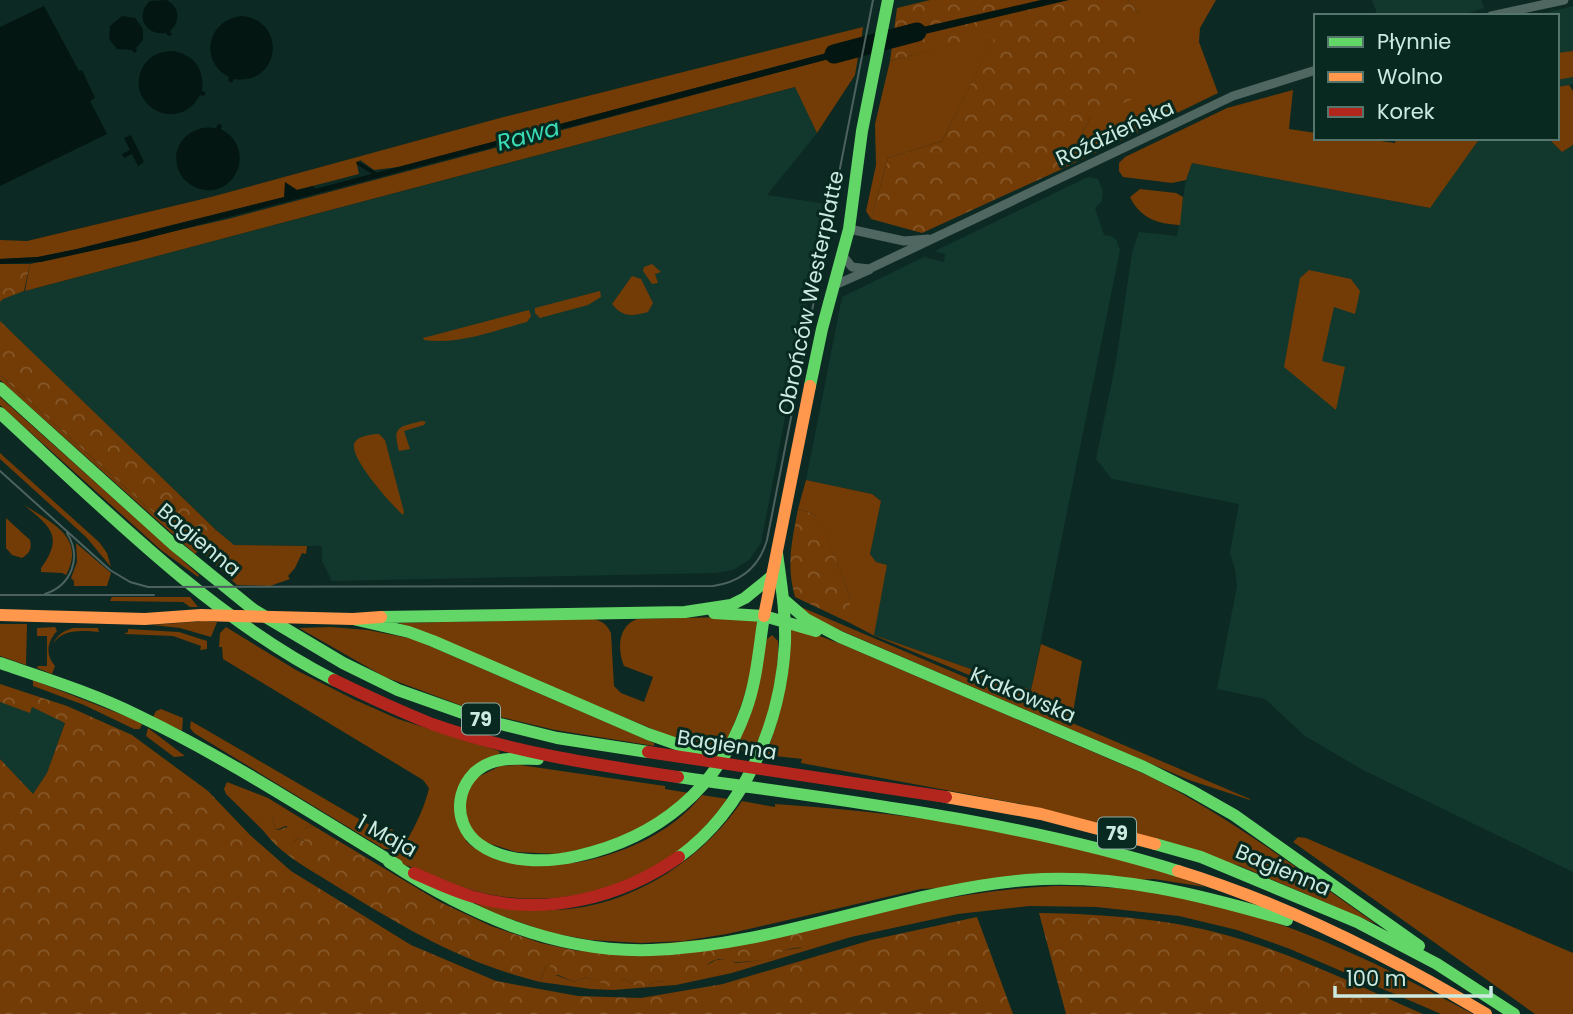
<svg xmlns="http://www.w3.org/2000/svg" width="1573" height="1014" viewBox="0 0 1573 1014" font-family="Poppins,sans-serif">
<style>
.built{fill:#12382d}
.green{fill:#733b05}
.forest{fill:url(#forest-crowns)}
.water{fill:#031611}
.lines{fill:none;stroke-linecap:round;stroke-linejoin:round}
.stream{stroke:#031611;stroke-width:3.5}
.river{stroke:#031611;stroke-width:19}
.street{stroke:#506660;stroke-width:9}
.fast{stroke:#63d668;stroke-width:12}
.slow{stroke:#ff974d;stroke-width:12}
.jam{stroke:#b3261e;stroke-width:12}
.tram{stroke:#4d625e;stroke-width:2}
.labels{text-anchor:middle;stroke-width:6;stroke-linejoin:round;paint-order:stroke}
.shield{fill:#072920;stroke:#91b0a6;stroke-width:2}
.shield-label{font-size:19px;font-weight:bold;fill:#cceae0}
.street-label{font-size:21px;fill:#cceae0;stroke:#072920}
.water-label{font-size:23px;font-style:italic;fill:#3bdbb5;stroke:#072920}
</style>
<defs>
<pattern id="forest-crowns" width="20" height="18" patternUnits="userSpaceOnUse" patternTransform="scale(1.75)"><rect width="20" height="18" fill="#733b05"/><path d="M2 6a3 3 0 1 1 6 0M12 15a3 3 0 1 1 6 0" fill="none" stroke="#865829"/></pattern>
</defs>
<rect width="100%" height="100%" fill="#0c2923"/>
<!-- built -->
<path class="built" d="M1372,0H1481L1484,8L1459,16H1378Z
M1573,6V84L1557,87V16H1532Z
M796,87L817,133L767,195L826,204L761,543L749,560L733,570L716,573L332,581L322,561V546L234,545L229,542L0,322V302L3,299L14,294Z
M1480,138H1548L1562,152L1573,145V872L1363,770L1305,736L1265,699L1217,689L1237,586L1235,569L1230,553L1239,504L1112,479L1096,459L1116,361L1132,253L1139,232L1177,236L1186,180L1192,163L1429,208Z
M1088,177L1098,179L1103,191L1102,201L1095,208L1104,235L1111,236L1116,239L1120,250L1031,690L873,635L887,565L876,562L870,554L881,501L872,494L806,480L842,297L926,256L927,258L944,262L945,254L936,252L937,250Z
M0,702L30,712L32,707L65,722L47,773L32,795L0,759Z"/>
<!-- green -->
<path class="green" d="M1128,0H1216L1200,28L1199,42L1218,93L1062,169L1091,117L1139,14Z
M863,27L861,44L399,167L374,170L360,160L357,165L359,174L297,190L285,183V197L77,249L38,257L0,259V240L27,241L211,197L500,118Z
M997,33L942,141L888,158L871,219L866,211L876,165L875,124L890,61Z
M859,51L855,75L817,133L795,87L25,291L30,264L228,219Z
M1573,51V77L1557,80V53Z
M1569,85L1573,91V145L1562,152L1548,138H1557V87Z
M1293,90L1289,129L1316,133V138H1360L1395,143L1396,138H1480L1430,208L1192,163L1186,180L1172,183L1123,177L1119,171V163L1125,157L1227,108Z
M1140,189L1176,193L1183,197L1180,225C1157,224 1140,218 1130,197Z
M652,264L661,272L655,274L658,283L652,284L643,271L644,267Z
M1309,270L1351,279L1360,291L1355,314L1334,307L1322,361L1345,367L1336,410L1284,367L1300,278Z
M632,276L641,279L653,303L648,312C633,316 623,318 612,304Z
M600,291L601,297L588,305L540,318L535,313V308Z
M529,310L531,316L527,322C493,331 459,345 424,340L423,338Z
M0,375L147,507L199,548L216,530L234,545L307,546L306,554L302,553L295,568L288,576L290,579L270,586L237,585L199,550L195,554L0,380Z
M0,397L199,575L198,577L161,550L0,405Z
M422,421L426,422L424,425L404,431L410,449L399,451C392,426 399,427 422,421Z
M375,434H379L385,440L404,512L403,515C393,506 346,455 355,442C359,436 369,435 375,434Z
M0,453L99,542L107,553L111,567L86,537L0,459Z
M806,480L872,494L881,501L870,554L876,562L887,565L874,635L1031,690L1041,644L1082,661L1072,718L873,635L850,623V598L822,522L814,514L798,509Z
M23,504C49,522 87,536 66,575L62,573L41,572V568C65,535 49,526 23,504Z
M6,518L30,540C32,548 30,553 22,558L12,555L6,548Z
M76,543L111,573L107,586H74V581L71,578L77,562Z
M112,597H190L198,607H190L183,602L110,601Z
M794,604L1250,799V800L1189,780L807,616Z
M726,617L757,620C757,661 742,712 723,748L694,741L692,744L681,741L399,623L593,619C603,621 607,625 611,633L614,686L621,693L644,702L653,677L624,666C617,649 618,626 637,619Z
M205,621L217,622L211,637L180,628L152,625Z
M0,624H27L26,665L0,656Z
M793,626L841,644L1149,776C1231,818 1301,871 1376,924L1240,866L1021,804L801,763L802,759L766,755C781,714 792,671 790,628Z
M55,627L57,631C47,642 45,655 55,666L52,674L37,668L38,666H47V636H37V628Z
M226,627L296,670L353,699L398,719L499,751L500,754L466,773V841C488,865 542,861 574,863C621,855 671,834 702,795L728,799C711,820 695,840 672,856C617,895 544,908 479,892C451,885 426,872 399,863L392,857C406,850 426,805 429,788L423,780L223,659L222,647H219L220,633Z
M331,627L368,630L413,639L654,743V746L555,730L476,711L385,677L299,628Z
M73,628H98L99,632L119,634C98,633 65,624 53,644C57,635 63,631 73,628Z
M128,629L179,632L207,641V649L200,650L201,646L173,636L124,634L128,632Z
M772,635L778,641C780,670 768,727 752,752L734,750L767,639Z
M33,680L133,719L142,724L140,729H134L84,705L33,686Z
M161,709L183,718L182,731L153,717L156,711Z
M191,721L385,834L389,829H392L396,836L393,847L389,849H384L194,733L190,728Z
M148,728L185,756L174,757L146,736Z
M520,765L665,786V789L689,793L662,817L619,840L560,854L516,852L481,841L468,825L464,799L476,778L500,766Z
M227,782L268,798L312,825L304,829L306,842L298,838L293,843L295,832L286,826L276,830L272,817L259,822L265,832L286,853L226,794L224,789Z
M742,801L775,807V804C920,814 1069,834 1205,887L1154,879L921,889L727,934L683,941L640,943L591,940L551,933L485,910L475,904C502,906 530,911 556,910C630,907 701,861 742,801Z
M1298,837L1306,838L1573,953V1014H1535L1293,842Z
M1054,886C1095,886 1136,888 1176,896C1282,915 1380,964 1473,1014H1441L1290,949L1237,930L1179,916L1096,907L1029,906L958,914L851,937L732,973L676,985L613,990L591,989L540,982L546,965H551L553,974L574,982L586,977C601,982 609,989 624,979L631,983L648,987L653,982L665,981L675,975L707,965L716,960L727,959L736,963L771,959L785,950L800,948L814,936L800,934L798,931C882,911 966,890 1054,886Z"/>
<!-- forest -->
<path class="forest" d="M930,0H1128L1139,14L1135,98L1091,117L1062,169L922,233L871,219L888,158L942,141L996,34L890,61L897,8Z
M0,264H30L24,291L3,299L0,302Z
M0,321L216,530L199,549L147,507L0,375Z
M798,509L814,514L822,521L850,598V623L795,597C786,566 792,540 798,509Z
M0,684L67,706L132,735L208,791L250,835L291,871L411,945L496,981L578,996L641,998L723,984L871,940L977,917L1013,1014H0V759L33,794L47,773L65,723L32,707L30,713L0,702Z
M267,815L272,817L276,830C285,830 287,822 295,832L294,842L298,838L306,842L298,832L312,825L440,902L491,926L541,943L578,951L798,931L800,934L810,933L814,936L807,946C800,948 792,948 785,950C780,953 774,959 767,960C758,961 749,961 740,962C731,964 723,956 713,961C699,968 705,980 681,980L675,975L669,981L653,982L648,987L636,986L624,979L611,987L586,977L574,982L558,975L550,976V965H546L540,982C460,962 405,928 336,886C310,869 278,854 261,827L259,822L262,817Z
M1039,913C1106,914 1176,919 1240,939C1303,958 1363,988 1423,1014H1066Z"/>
<!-- water -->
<path class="water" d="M167,0C180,8 181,21 170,31L172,35L168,36L166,33C146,36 134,16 150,1Z
M1041,0H1069L891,42L892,34Z
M44,6L79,71L82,70L95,98L90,101L107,134L0,186V27Z
M122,16L135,18L143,29V40L136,48L137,51L134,53L132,50L117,49L109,39L110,26Z
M242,16C288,21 280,86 234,79L232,83L228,81L229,77C198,61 208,19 242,16Z
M861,44L859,51L137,241L41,262L0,264V259L38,257L77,249L284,197L285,182L297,190L313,186L315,189Z
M173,51C194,55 205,69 202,91L206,92L204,96L200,95C177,137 121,102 144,65C151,55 161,51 173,51Z
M218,124L222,125L221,129C261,151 230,206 193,186C185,182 179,174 177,165C172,141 194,124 216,128Z
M131,135L144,162L138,166L132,154L124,158L122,154L130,150L124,138Z"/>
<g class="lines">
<!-- stream -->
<path class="stream" d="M358,163L377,175"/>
<!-- river -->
<path class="river" d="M834,54L917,32"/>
<!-- street -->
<path class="street" d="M1491,16L1564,0
M849,229L904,241L928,239
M843,256L852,267L869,269L1233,96L1316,70
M835,285L869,270"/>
<!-- fast -->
<path class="fast" d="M810,386L822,329L849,229L862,131L888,0
M0,388L174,545L254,610L343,663L398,690L480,719L557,738L648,752
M0,413C101,506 211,618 334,680
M783,599L806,619L840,637L1144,767L1190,790
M714,613L764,616L816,631
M381,617L685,612L731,605L745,598L771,577
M353,619L409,632L433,641L648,734L708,755
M0,663C47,679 95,694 139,716C229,759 312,814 397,865
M538,759C523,759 505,757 490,763C456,776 449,822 479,844C505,863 547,863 577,856C658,838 718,789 746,710C757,680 759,647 764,616
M678,777C847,801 1014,820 1178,871
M1190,790L1234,815L1419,946
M1155,844L1201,857L1357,922L1437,964L1514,1014
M679,857C745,809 781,723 785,643C786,613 781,583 777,553
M389,862C468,914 555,953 651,950C778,946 899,891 1026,880C1117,873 1201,895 1287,920"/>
<!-- slow -->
<path class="slow" d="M0,615L145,619L201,615L353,619L381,617
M764,616L810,386
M946,797L1041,814L1155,844
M1178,871C1286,904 1389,956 1486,1014"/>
<!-- jam -->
<path class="jam" d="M334,680C367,696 399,711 432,724C511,752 596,765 678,777
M648,752L946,797
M414,873C434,882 453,891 474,897C544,917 621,898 679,857"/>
<!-- tram -->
<path class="tram" d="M0,471L110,570L130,582L148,587L713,586C740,582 759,568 767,540L873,0
M45,594C72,585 82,557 67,533
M0,595H154"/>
</g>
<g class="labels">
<!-- shield labels -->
<g class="shield">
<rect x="462" y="703.5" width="38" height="31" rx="5"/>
<rect x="1098" y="817.5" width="38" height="31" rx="5"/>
</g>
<g class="shield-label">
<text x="481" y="726">79</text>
<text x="1117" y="840">79</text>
</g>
<!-- street labels -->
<g class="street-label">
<text transform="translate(1115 133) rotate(-25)" y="7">Roździeńska</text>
<text transform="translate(811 293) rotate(-78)" y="7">Obrońców Westerplatte</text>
<text transform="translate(199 540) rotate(40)" y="7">Bagienna</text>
<text transform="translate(1023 695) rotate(23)" y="7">Krakowska</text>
<text transform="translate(727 745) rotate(9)" y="7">Bagienna</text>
<text transform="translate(387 836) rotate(29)" y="7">1 Maja</text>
<text transform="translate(1283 870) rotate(23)" y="7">Bagienna</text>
</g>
<!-- water labels -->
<g class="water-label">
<text transform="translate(528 135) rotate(-15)" y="8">Rawa</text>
</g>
</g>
<!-- legend -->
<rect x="1314" y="14" width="245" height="126" fill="#072920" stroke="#56766d" stroke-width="2"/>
<rect x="1328" y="37" width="35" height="10" fill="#63d668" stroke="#56766d" stroke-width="2"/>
<text x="1377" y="49" font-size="21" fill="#cceae0">Płynnie</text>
<rect x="1328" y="72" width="35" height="10" fill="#ff974d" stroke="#56766d" stroke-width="2"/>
<text x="1377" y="84" font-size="21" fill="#cceae0">Wolno</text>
<rect x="1328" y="107" width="35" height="10" fill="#b3261e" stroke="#56766d" stroke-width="2"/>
<text x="1377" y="119" font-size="21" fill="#cceae0">Korek</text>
<!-- scale -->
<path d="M1335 986v10h156v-10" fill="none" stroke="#cceae0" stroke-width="3.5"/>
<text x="1346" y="986" font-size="21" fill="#cceae0" stroke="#072920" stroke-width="5" paint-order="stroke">100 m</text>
</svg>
